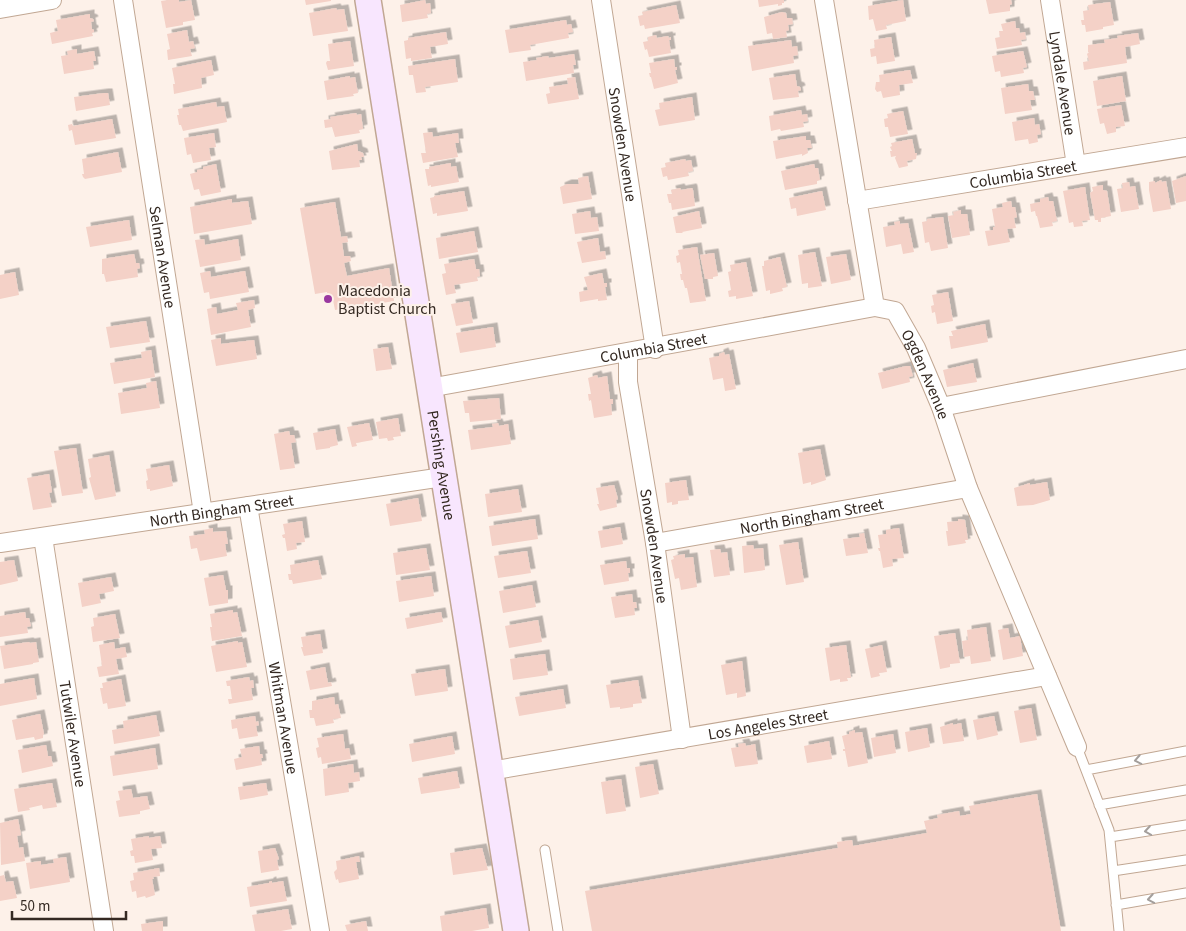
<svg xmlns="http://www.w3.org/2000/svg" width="1186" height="931" viewBox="0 0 1186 931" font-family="'Source Sans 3',sans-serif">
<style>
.building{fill:#f4d1c7;filter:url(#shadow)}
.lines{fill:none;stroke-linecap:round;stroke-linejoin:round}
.lane-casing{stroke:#c1a793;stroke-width:11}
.street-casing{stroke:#c1a793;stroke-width:20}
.secondary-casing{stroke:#c1a793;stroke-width:28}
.lane{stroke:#fff;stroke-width:9}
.street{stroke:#fff;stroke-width:18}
.secondary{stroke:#f8e6fe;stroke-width:25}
.oneway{stroke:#a49f9c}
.poi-dot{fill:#9938a0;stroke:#fdf1e9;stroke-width:2}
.labels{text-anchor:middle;stroke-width:4;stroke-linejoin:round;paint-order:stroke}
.street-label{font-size:16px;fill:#342922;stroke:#fdf1e9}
.poi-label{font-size:16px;fill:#342922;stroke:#fdf1e9;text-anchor:start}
</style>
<defs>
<filter id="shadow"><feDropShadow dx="4.5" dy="-4.5" stdDeviation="0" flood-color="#0004"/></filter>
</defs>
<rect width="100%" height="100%" fill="#fdf1e9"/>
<!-- building -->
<path class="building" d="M168,0H179V2L191,0L195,20L183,22V25L166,28L161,1Z
M305,0H331V1L306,5Z
M425,0L426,4L430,3L431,13L427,14L428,18L402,22L400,5Z
M758,0H784V3H782V5L778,6V4L759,7Z
M903,0L906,21L886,25L887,29L876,31L873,19L869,20L868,6Z
M986,0H1011L1012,4L1010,5V11L989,14Z
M1110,2L1114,25L1103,27V29L1086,32L1085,25H1082L1081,20H1084L1083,11L1089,10L1088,5Z
M676,5L680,23L645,29L644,25L640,26L638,16L643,15L642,12Z
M336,8L337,10L344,9L348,31L313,36L309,13Z
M782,12L786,13L787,18H792L793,24L788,25L789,30L786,31L787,37L773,39L772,33L767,34L764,17Z
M90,14V18L93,19L94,21L91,22L92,29L94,30V32L92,33L93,36L52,44L50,33L58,31L56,20Z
M566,20L567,25L571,24L573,32L568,33L569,38L530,45L531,50L509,53L505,30Z
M1015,21L1016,28H1019L1020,33L1025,32L1026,39L1021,40L1022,45L997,49L995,38L1000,37L999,31H1003L1001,24Z
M187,30L189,42L193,41L195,48L190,49L192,56L168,60L167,50L170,49L167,34Z
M446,32L448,44L430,47L432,58L411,61V58L406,59L404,41L408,40V38Z
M1138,33L1140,44L1125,47L1127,63L1084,70L1083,62L1089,61L1087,54L1089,52H1088V45L1105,43L1104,40L1118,38L1117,36Z
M656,35L657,38L668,36L669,38L671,37V40H669L671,53L649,57L647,49L645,50L643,42L648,41V37Z
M891,37L895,61L877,64L876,56L871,57L870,49L875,48L874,40Z
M791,40L792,47L797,46L798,55L793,56L794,63L752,71L748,46Z
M350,41L354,66L328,70L326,63L327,61H330L328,44Z
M77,49V54L94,51L96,61H93L94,69L64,74L61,56L68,55L67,51Z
M1023,51L1027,67L1023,68L1024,73L1001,77L1000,71L995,72L992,56Z
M574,54L576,65H573L574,73L526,81L523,62L537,60L536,58L548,56L549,58Z
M455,59L458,82L425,87L426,92L416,93L413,75H409L408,66Z
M674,59L675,67H677V70H675L678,83L654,89L651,77H650L649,73H651L649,63Z
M211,60L214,75L201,78L202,88L174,94L173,84H175L172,68Z
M910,70L913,83L899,85L900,95L883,98L881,91L877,92L875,89L876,82H880L879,75Z
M795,74L797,86L800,87L801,90L798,91L799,97L773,100L769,78Z
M350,76V78L355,77L358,93L353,94L354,96L327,100L324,81Z
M1122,76L1126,101L1097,106L1093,81Z
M575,77L579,99L548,104L546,94L550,93L549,87L568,84L567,78Z
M1028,84L1029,91H1033L1035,100H1030L1032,110L1005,114L1001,88Z
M104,93H108L110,105L76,111L74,97Z
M692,97L695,120L659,126L655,110L660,109L659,103Z
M216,102L217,107L224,106L227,122L183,131L181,125H179L177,115H179L178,109Z
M1121,105L1125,126L1116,127V132L1107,134L1104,123L1100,124L1097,109Z
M801,110L802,115L807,114L808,121L803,122L804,127L781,131L780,129L771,131L769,116Z
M903,111L908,134L890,137L888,127H885L884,119L888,118L887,114Z
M356,113L357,115L361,114L363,129L359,130L360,133L335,137L332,127L325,128L324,120L331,119L330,117Z
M1034,118L1035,125L1039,124L1041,134L1037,135L1038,142L1029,144L1028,139L1015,141L1012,122Z
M112,119L116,138L75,145L72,130L69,131L68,125L72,124L73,126Z
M432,132L433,137L458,133L459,143H455L458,157L423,163L421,153H426L423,133Z
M214,133L216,147L209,148L211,160L193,163L191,154L187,155L184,138Z
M806,136V140H810L812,148H807L808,153L802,156V154L776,159L773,141Z
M912,139L915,153H917L916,159L907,161L908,166L899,168L895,158L896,156L891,157L890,151H892L890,147L892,146L891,143Z
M357,144L358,151L363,153L364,157H361L362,160H359L360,167L332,170L329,151Z
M118,152L122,172L85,179L83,177L82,174H84L82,159Z
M685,159L686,161L691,160L693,171L688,172L689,176L668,180L667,176L663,177L661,168L666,167L665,163Z
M451,163V167L456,166L459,182L431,187V185L428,186L425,169H429V167Z
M216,164L221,192L201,196L199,189L194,190L190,174L197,172V170L203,169V167Z
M814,164L815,168H818L820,180L817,181V184L785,190L781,171Z
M588,176L592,199L563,204L560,187L567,184H579L578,178Z
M1186,176V201L1176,203L1172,181Z
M1161,180L1162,182L1166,181L1171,209L1153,212L1149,190V182L1155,181V183Z
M1129,182L1130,187L1135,186L1139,209L1121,212L1117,189L1123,188L1122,183Z
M1103,185V190L1107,191L1111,216L1101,218V222H1098V220H1095L1090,193L1093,191L1092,187Z
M1085,187L1090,220L1082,221L1083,226L1074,227L1073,222L1069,223L1063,191Z
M680,188L681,190L692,188L693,190L695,206L672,210L671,203H669L667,194H672L671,190Z
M464,191L468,211L437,216V213L433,214L430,198L434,197V196Z
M822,191L826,210L797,216L796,208L791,209L789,198Z
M1048,197L1049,201H1053L1057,221L1052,222L1053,226L1040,228L1037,216H1036L1035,211L1031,212L1030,204L1040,202V199Z
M232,199V203L248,201L252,224L194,234L190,207Z
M1011,201L1012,207H1015L1017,217L1014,218L1016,228L1007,229L1010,242L988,246L985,231L993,230V227H995L992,209L1003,207L1002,203Z
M335,202L341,237L347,236L348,242L342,243L344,256H350L351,261L344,263L347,276L389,268L394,301L353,308V312L348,313L347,308L335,310L333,300L328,301L327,292L315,294L300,208Z
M961,210V214H967L970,235L952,238L948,216L954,215L953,212Z
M590,211L591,218L597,217L599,231L575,234L572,214Z
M699,211L702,228L682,232L683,233H676L673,217Z
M943,217L948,248L931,251L929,242L925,243L922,222L927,221V219Z
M129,220L132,240L90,247L86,227Z
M900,221V224L908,223L914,252L903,254L901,244L886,247L883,227L895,225L894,222Z
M474,231L478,252L439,259L436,238Z
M598,238L600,252L605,251L606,259L582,263L577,242Z
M204,239L205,245L238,239L241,260L200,267L195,240Z
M697,247L706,301L690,303L687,288H685L683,280H681L680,274H682L680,262L677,263L676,256L679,255L678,250Z
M815,252L822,286L808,288V283L802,284L798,255Z
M714,253L718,276L713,277V279H705L700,255Z
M134,254L136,263H139L140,268L137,269L138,277L106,282L104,274H102V259Z
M846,254L851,280L831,284L826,257Z
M780,257L787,287L782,288L783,291L770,294V290L766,291L762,266H764V261Z
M474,259L476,269H479L480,276L477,277L478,281L454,285L456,293L446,295L442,274L446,273L444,264Z
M746,262L753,296L736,299V296L729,297L728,291L731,290L728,272L731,271L730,265Z
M210,271L211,277L245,271L249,292L210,299L209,292L204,293L200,273Z
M15,272L19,295L0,299V275Z
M602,273L604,283H607V287H605L607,300L598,301V299L580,302L579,292L588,290L584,277Z
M948,292L953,321L937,324L935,312L932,313L931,306L934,305L932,295Z
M254,300L255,308L248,310L251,327L211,335L207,309L216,307L217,314L238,310L236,303Z
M469,301L473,323L456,326L451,304Z
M146,321L150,342L110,348L106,327Z
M985,324L988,342L951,349L949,336H953L951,331Z
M493,327L496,347L460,353L456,333Z
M221,338V344L254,340L257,359L216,366L211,340Z
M388,347L392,369L376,371L373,349Z
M151,350L155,377L114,384L110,363L142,358L141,352Z
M724,352L725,355L729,354L736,389L725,391L723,378L713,380L709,358L719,356V354Z
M973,363L977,382L947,387L943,370Z
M906,366H910L913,376L909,377L910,382L882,389L878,373Z
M597,375L598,378L607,376L610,399H613V404H611L612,415L594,418L591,400L589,401L588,394H591L588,378Z
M156,381L160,408L121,414L118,393L147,388L146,383Z
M499,398L501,419L470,422L469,413H465L463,401Z
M398,418L401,436L393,437L394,440L388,441L387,438L379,439L376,422Z
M369,423L373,440L356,443L357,446L352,447L347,427Z
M498,423L499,426L508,424L511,444L471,450L468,430L493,427L492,424Z
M335,429L338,445L330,447V448L316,450L313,433Z
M289,431L290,435H294L296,442L291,443L295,468L280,470L274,434Z
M76,448L83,493L62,496L54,451Z
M820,449L826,480L811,485V482L803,484L798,453Z
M109,455L116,496L95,500L89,478L91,477L88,459Z
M169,465L173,486L150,491V489H147L146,481L148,480L146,469Z
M49,474L52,492L49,493L52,507L33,510L27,478Z
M686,480L689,500L678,501V504L672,505V502L667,503L665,483Z
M1047,482L1050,500L1033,505L1017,506L1014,488L1030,483V485Z
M614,485L618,499L616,500L617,507L600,511L597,504H599L596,488Z
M518,489L522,512L488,517L485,494Z
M418,498L422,521L390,526L386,504Z
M535,519L538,539L492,546L489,526Z
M958,519L965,520L968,540H965L966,543L961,544L948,546L946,531H948L947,522L958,521Z
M302,521L305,542L296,543L297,549L287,551L285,538H283L282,535L285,534L283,524Z
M620,527L623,544L601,548L598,531Z
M213,528V532L226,531L228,544H225L227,556L200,561L197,548L191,549L189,536L205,534L204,530Z
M899,528L904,558L892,559L893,566L883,568L880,551H879L878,548H880L878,535L886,534V530Z
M864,533L868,553L846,556L843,539L860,537L859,534Z
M798,542L804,582L786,585L779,545Z
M753,545L754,549L763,548L765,570L744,573L742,546Z
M426,548L430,570L396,575L393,553Z
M720,549L721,553L727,552L730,575L714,577L710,550Z
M527,551L531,573L498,578L494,556Z
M685,554V558L693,557L697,587L681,590L679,578L675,579L671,560L674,559L673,556Z
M14,560L18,581L0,585V562Z
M318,560L322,579L293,584L292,580H289L288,574H291L290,565Z
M626,561L627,568H630V573H628L629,581L604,585L600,565Z
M223,575L226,590H228V603L209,606L204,578Z
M431,576L434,596L399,602L396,581Z
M111,577L114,591L99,594L101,603L82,607L78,583Z
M532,585L536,607L503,613L499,591Z
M632,594L633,602H636L637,608H634L635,615L615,618L611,597Z
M233,610V613L237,612L242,636L212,641L210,627H212L210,614Z
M25,612L26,618H29L31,626L27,627L28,633L0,637V616Z
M441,612L443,622L407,629L405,618Z
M115,614L120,638L93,642L91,627L94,626L93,618Z
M538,620L542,642L509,648L505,626Z
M986,627L991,661L971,664L970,656L964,657L962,641L968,640L967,630Z
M1008,628L1010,638L1020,636L1023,656L1003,660L998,630Z
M955,633L960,663L950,664V667L940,669L934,636Z
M320,634L323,653L304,656L301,647H303L301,637Z
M238,641V643L242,642L247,667L216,672L211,646Z
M29,642L30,643L36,642L39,662L33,663V664L4,669L0,646Z
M114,642L115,649L125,647L127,657L116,659L119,674L99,677L97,667L102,666L99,645Z
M846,645L851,678H847L848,681L840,682V679L830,681L825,648Z
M882,645L887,672L879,673L880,676L871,678L865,649Z
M545,654L548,675L513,680L510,659Z
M742,661L746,696L737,698V693L726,695L721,665Z
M325,667L328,683L331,682L332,686L310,690L306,671Z
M445,669L448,691L415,696L411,674Z
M249,677L250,681L253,680L254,688H251L253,700L229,704L228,699H232L230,686H227L226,681Z
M34,678L37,699L0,706V684Z
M121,679L126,706L108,709L107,703L103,704L100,688H103L102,683Z
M638,680L642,703L633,704V707L620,709V707L610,708L606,685Z
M563,689L566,708L519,716L515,697Z
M334,697L335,705L338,704L341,718L333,719L334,723L316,726L314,718H310L309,710H312V701Z
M1031,708L1037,740L1020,743L1014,711Z
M40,714L44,734L43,735V738L35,740L34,737L16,740L12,720Z
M156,715L160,736L114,744L112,730L124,728L123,721Z
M255,716L256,722L258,721L259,725L256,726L258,736L239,739L237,728L232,729L231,720Z
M994,716L998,735L977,740L973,720Z
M953,723V725L961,723L964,741L943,744L940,727Z
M927,728L930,747L908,752L905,732Z
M855,730V733L862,732L868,763L848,767L845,751H843V749H845L842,736L849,734V732Z
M343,734L345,749L349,748L351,759L322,764L321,757L318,758L316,748L319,747L317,738Z
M893,734L896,753L874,757L871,738Z
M452,736L455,754L412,762L409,744Z
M829,741L832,759L807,763L804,746Z
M745,743L746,746L755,744L758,764L735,767L731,748L739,747L738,744Z
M46,745L48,756H51L53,766L22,773L18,750Z
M259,746L260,754H262L263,758H261L262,765L236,770L234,759L242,757L240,749Z
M155,748L158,769L113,776L110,756Z
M353,764L354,773L359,772L360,781L348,783L349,792L325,796L323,769Z
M653,764L659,794L640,798L635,767Z
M457,771L460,788L421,794L418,778Z
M621,779L626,811L606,814L601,782Z
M52,783L57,807L43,809L42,805L29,808L30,810L18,812L14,789Z
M266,783L268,795L240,800L238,787Z
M131,789L133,798L147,796L150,809L140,811V814L119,817L116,801L120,800L118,791Z
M1037,794L1061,931H592L585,891L838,848L837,842L852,840L853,846L927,833L924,821L938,818L937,815L959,811L960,816L971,814L969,806Z
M18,819L21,835L17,836L19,848L23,847L25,861L1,865L0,823Z
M149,836V838L160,836L162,848L151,849L153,860L135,863L134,856H131L130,851L133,850L131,839Z
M275,848L279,859L277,860L279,870L261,873L258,851Z
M482,848L488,870L453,875L450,853Z
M359,856L360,862H356L359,879L339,883L338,879L336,880L334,872L337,869L336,861Z
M66,857L70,882L30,889L26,863L41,861V865L54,863L53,859Z
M159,868L160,876L153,877L154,879H152L155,895L146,898L145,896L137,898L136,891L132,892L130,881L134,880L133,873Z
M4,875L6,882L13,881L17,898L0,901V876Z
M272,881V883L283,881L287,901L250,907L247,887L269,883V882Z
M486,908L489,928L472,931H442L440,916Z
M288,909L292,929L281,931H255L252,915Z
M163,921V931H142L141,924Z
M366,921L368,931H347L345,925Z"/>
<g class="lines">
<!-- lane casing -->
<g class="lane-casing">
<path id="lane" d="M1077,747L1109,830L1119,931
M1086,770L1186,751
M1099,805L1186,790
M1110,837L1186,825
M545,850L558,931
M1113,871L1186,860
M1116,905L1186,893"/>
</g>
<!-- street casing -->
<g class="street-casing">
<g id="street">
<path id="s1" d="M123,0L203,513"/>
<path id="s2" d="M601,0L655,349"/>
<path id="s3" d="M824,0L875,307L895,311L916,348L941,407L968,488L1077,747"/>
<path id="s4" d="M1050,0L1076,165"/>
<path d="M0,9L52,0"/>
<path id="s5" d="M857,201L1186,147"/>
<path id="s6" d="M628,353V382L655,543L682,739"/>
<path id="s7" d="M429,388L875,307"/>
<path d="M941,407L1186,359"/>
<path id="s8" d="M248,506L320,931"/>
<path id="s9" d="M43,537L104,931"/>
<path id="s10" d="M0,543L443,477"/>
<path id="s11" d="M655,543L968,488"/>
<path id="s12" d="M490,771L1047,676"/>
</g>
</g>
<!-- secondary casing -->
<g class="secondary-casing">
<g id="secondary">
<path id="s13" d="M368,0L516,931"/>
</g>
</g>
<!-- lane -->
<use href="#lane" class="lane"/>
<!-- street -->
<use href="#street" class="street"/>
<!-- secondary -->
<use href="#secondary" class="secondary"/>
</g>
<!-- one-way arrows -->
<defs><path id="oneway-chevron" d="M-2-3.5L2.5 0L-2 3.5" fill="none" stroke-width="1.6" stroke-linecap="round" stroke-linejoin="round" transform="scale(1.25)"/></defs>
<g class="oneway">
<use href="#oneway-chevron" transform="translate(1138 760) rotate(169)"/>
<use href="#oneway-chevron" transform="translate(1148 831) rotate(171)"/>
<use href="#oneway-chevron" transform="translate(1151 899) rotate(170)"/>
</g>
<!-- markers -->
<circle class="poi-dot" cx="328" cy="299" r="5"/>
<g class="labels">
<!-- street labels -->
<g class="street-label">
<text dy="6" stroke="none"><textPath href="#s4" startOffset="84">Lyndale Avenue</textPath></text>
<text dy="6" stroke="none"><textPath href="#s2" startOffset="146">Snowden Avenue</textPath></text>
<text dy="6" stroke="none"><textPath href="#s5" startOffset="168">Columbia Street</textPath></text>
<text dy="6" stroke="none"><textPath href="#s1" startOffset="260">Selman Avenue</textPath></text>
<text dy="6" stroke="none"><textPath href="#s7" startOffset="228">Columbia Street</textPath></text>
<text dy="6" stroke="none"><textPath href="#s3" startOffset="402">Ogden Avenue</textPath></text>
<text dy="6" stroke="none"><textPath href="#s13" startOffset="471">Pershing Avenue</textPath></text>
<text dy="6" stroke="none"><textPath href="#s10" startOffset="224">North Bingham Street</textPath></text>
<text dy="6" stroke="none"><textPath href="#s11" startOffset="159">North Bingham Street</textPath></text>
<text dy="6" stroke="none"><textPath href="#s6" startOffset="195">Snowden Avenue</textPath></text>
<text dy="6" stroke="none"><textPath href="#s8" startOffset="215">Whitman Avenue</textPath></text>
<text dy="6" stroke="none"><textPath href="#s12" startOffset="282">Los Angeles Street</textPath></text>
<text dy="6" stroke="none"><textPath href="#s9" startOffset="199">Tutwiler Avenue</textPath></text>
</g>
<!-- poi labels -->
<g class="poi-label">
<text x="338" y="296">Macedonia<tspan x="338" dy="18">Baptist Church</tspan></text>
</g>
</g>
<!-- scale -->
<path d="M12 911v8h114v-8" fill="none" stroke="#342922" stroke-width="2.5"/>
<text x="20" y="911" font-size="15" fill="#342922" stroke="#fdf1e9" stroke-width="4" paint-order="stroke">50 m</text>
</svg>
